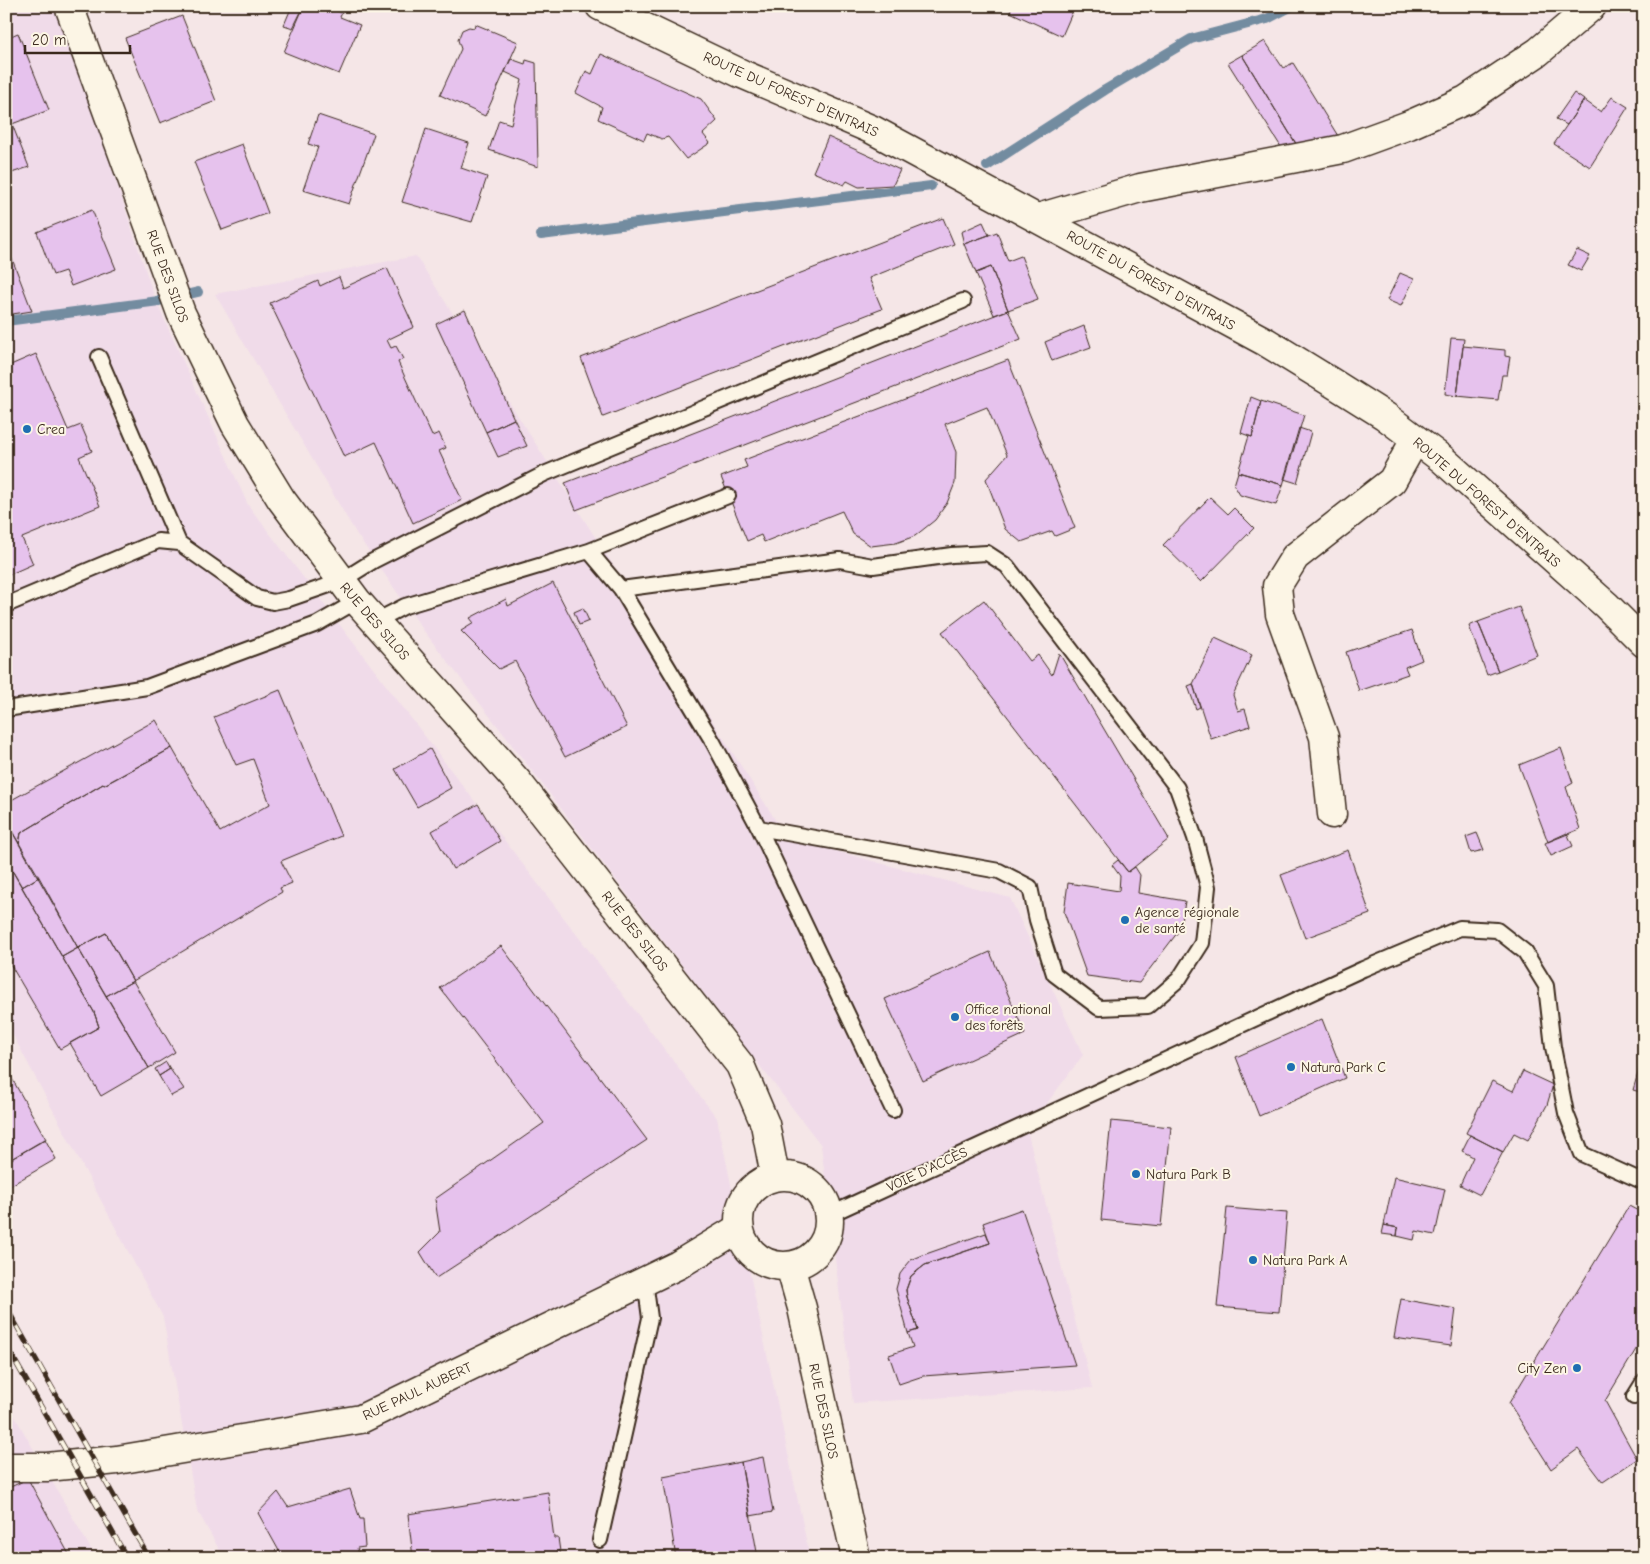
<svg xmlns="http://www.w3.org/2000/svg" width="1650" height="1564" viewBox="0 0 1650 1564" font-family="'Comic Neue',sans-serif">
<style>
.built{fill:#f0dbe9}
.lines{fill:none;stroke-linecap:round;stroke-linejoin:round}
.stream{stroke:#738ca0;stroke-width:10}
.building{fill:#e6c2ed;stroke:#3b2a1e}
.lane-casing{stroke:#3b2a1e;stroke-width:18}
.street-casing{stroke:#3b2a1e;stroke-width:31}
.secondary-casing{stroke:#3b2a1e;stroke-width:31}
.lane{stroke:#fcf5e5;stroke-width:14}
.street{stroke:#fcf5e5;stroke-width:28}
.secondary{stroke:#fcf5e5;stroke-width:28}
.rail-casing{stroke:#3b2a1e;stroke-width:5.5}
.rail{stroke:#fcf5e5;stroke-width:4;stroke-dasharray:11;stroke-linecap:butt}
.poi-dot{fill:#1f6fb2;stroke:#fcf5e5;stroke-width:2}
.labels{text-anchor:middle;stroke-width:4;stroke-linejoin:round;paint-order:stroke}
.street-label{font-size:14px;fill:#3b2a1e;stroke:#fcf5e5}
.poi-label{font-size:14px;fill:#3b2a1e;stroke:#fcf5e5;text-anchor:start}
</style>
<rect width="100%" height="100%" fill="#f5e6e7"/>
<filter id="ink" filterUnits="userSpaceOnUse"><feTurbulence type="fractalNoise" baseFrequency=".02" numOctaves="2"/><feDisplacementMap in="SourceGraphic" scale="10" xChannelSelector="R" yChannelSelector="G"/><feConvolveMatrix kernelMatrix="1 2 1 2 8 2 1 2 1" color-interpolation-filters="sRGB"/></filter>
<g filter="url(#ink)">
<!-- built -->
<path class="built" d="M6,6H58L155,299L248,505L717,1118L810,1558H224L197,1510L163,1317L6,1022Z
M416,256L787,838L1010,898L1083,1055L1027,1130L1092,1388L853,1403L821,1145L424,631L356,533L215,294Z
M6,1402L7,1403L96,1558H6Z"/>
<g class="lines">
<!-- stream -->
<path class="stream" d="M987,166L1105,90L1191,39L1267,19L1292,6
M541,235L931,186
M6,321L159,301L198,292"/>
</g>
<!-- building -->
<path class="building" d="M292,6H304L293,28L284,25Z
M304,6H325L342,13L340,17L360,25L339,74L284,52Z
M1013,6H1075L1062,36L1010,12Z
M182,16L216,101L160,123L125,38Z
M475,24L518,42L485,116L440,95L461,49L458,40L462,30L469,27L474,28Z
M18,33L49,110L12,124L6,109V38Z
M1265,41L1283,68L1293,63L1338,136L1298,147L1242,55Z
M601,54L701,99L717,121L703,134L710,143L686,159L668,137L662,139L647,133L644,140L598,119L602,107L576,93L586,71L592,74Z
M1242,55L1298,147L1283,150L1228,63Z
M511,59L525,64L526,60L536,63L538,167L489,150L499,120L511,124L522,80L505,72Z
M1574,93L1584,100L1567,125L1556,119Z
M1612,97L1628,107L1590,167L1554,144L1584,100L1601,112Z
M6,109L29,167L6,175Z
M318,115L374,134L349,204L303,190L318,147L308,144Z
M426,129L469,143L461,168L487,177L472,222L402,202Z
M828,137L900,170L893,185L859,187L847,181L844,185L813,172Z
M242,144L268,213L222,230L194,162Z
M92,210L116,269L71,286L65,271L53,275L37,232Z
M943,218L954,244L869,278L882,309L603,417L581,358Z
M983,222L989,235L964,244L961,232Z
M997,232L1008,261L1021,256L1038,299L1008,310L991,267L976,273L964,244Z
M6,243L32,311L6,315Z
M1577,250L1590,256L1581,271L1568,265Z
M991,267L1008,310L994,315L976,273Z
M387,268L414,327L387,340L391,348L396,346L403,359L398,362L432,436L439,433L446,448L439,451L462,500L413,523L376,442L344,457L270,303L318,281L320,286L339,277L343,288Z
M1400,273L1414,279L1401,306L1387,300Z
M465,310L514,419L486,432L436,324Z
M1008,310L1021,339L576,510L565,483Z
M1084,326L1091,347L1052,361L1045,342Z
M1451,338L1464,339L1457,396L1445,394Z
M1463,346L1505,350V356L1510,357L1507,375H1502L1498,400L1457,396Z
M36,354L68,430L81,425L92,451L79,457L100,506L22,538L33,564L6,576V367Z
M1008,360L1075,528L1055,536L1052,531L1021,542L1005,529L986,479L1007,455L987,407L945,424L956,452L955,483L947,503L935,520L915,536L896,543L871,546L853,534L842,511L764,542L761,535L747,541L721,477L747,467L744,460Z
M1251,397L1261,401L1252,437L1241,433Z
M1261,401L1304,415L1283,485L1238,472L1249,436L1252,437Z
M514,419L527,446L498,457L486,432Z
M1299,428L1311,432L1297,483L1284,479Z
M1238,472L1283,485L1276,505L1240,495L1234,485Z
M1210,497L1228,514L1234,508L1254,528L1201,582L1163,545Z
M553,583L627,727L565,757L515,661L499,669L461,631L474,623L470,618L506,599L508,606Z
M984,600L1030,661L1038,655L1052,675L1059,653L1169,839L1128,872L942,632Z
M1519,607L1537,655L1498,671L1478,622Z
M583,608L589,621L579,625L574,612Z
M1478,622L1498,671L1487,675L1469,626Z
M1412,630L1422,660L1405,667L1408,674L1359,691L1346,652Z
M1215,638L1252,655L1233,695L1238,711L1245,709L1250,726L1211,739L1193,684Z
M1193,684L1200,707L1196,709L1188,686Z
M280,690L341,836L281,861L292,883L280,888L282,892L133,981L106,933L78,948L19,844L21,833L103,784L104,785L172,748L220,832L270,804L253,759L236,765L214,717Z
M156,720L172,748L104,785L103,784L21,833L19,844L6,821V803Z
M1561,748L1573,783L1566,787L1580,829L1548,842L1519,765Z
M430,749L451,788L417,807L395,769Z
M478,804L500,841L453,869L432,831Z
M6,821L39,877L22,887L6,860Z
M1477,833L1484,850L1471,853L1466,837Z
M1567,833L1573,846L1551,856L1545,843Z
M1348,850L1370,914L1305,938L1281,875Z
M6,860L94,1012L99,1027L60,1049L6,957Z
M1118,860L1128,872L1135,867L1140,875L1138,893L1185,901L1181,928L1139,983L1087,976L1064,912L1068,883L1119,891L1120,876L1112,865Z
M39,877L78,948L62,957L22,887Z
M106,933L133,981L106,996L78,948Z
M501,946L647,1140L436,1278L420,1252L440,1232L435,1199L544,1123L440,988Z
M78,948L149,1068L101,1096L70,1043L99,1027L94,1012L62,957Z
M990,952L1025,1034L923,1081L885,999Z
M133,981L175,1052L149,1068L106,996Z
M1322,1019L1345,1078L1259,1116L1236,1057Z
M1644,1053V1093L1633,1090Z
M166,1062L170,1069L159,1076L155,1069Z
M6,1068L46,1139L6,1162Z
M170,1069L184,1089L171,1096L159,1076Z
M1523,1071L1553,1085L1547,1105L1528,1140L1514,1133L1503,1152L1466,1133L1492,1081L1513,1091Z
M1111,1121L1171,1127L1161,1226L1101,1220Z
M1470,1135L1503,1152L1480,1195L1460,1185L1473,1157L1462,1151Z
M45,1139L56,1159L6,1188V1162Z
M1394,1177L1445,1189L1435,1235L1416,1231L1414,1240L1397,1236L1398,1228L1384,1225Z
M1629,1206L1644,1214V1336L1605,1401L1637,1459L1603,1482L1578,1449L1551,1469L1509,1403Z
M1227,1208L1287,1213L1279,1312L1217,1307Z
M1022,1209L1075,1365L923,1376L899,1384L889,1355L913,1347L908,1333L918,1330L907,1297L906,1290L911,1276L925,1265L990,1243L983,1223Z
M1384,1225L1398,1228L1397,1236L1382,1234Z
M986,1233L990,1243L925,1265L911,1276L906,1290L907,1297L918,1330L908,1333L896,1289L900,1274L906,1266L911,1260L923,1255Z
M1401,1299L1456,1309L1451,1346L1394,1338Z
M763,1457L773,1512L750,1516L741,1462Z
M741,1462L758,1558H676L663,1477Z
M28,1479L71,1558H6V1489Z
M350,1489L360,1519H363L365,1547L357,1548L360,1558H283L258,1513L278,1492L288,1507Z
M548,1492L554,1538H558L561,1558H413L408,1514Z"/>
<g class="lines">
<!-- lane casing -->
<g class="lane-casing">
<path id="lane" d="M99,357L179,543L257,598L273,602L289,599L341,581L373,561L544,474L963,301
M589,551L728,496
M6,605L158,541L179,543
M374,622L405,606L589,551L621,589L713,742L759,828L999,871L1030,887L1037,920L1054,974L1099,1008L1148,1006L1179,979L1202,943L1208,887L1195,838L1177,788L1007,566L987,553L952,555L873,566L840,560L621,589
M6,709L147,687L317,624L357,601
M759,828L893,1110
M829,1215L1363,969L1460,928L1497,930L1525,952L1546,986L1553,1047L1566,1113L1582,1154L1644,1182
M1634,1397L1644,1381
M600,1540L650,1318L645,1281"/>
</g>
<!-- street casing -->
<g class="street-casing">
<path id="street" d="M1038,218L1140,188L1343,149L1409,125L1466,100L1538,52L1592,6
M1332,814L1324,737L1280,614L1277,586L1295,557L1392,481L1415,440
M6,1467H47L117,1460L361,1419L678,1265L739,1228"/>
</g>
<!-- secondary casing -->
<g class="secondary-casing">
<path id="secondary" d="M69,6L181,313L235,424L281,499L357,601L517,781L740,1065L765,1124L775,1176
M600,6L742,74L873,130L1266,342L1331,382L1385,416L1442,459L1606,605L1644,643
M739 1221a45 45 0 1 1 90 0a45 45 0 1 1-90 0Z
M790,1266L802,1308L856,1558"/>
</g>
<!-- lane -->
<use href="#lane" class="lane"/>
<!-- street -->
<use href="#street" class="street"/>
<!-- secondary -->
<use href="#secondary" class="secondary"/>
<!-- rail casing -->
<g class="rail-casing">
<path id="rail" d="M6,1307L149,1558
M6,1345L127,1558"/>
</g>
<!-- rail -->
<use href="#rail" class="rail"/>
</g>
</g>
<!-- markers -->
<g class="poi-dot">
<circle cx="27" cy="429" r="5"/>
<circle cx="1125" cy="920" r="5"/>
<circle cx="955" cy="1017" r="5"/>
<circle cx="1291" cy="1067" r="5"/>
<circle cx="1136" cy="1174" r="5"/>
<circle cx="1253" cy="1260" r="5"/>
<circle cx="1577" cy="1368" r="5"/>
</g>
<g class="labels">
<!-- street labels -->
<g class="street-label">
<text transform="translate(791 94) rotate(24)" y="5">ROUTE DU FOREST D'ENTRAIS</text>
<text transform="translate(168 276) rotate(70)" y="5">RUE DES SILOS</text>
<text transform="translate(1151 280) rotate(29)" y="5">ROUTE DU FOREST D'ENTRAIS</text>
<text transform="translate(1487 502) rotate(41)" y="5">ROUTE DU FOREST D'ENTRAIS</text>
<text transform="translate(375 621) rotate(49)" y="5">RUE DES SILOS</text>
<text transform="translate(635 931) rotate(52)" y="5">RUE DES SILOS</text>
<text transform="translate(927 1169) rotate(-25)" y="5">VOIE D'ACCÈS</text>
<text transform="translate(417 1391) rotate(-25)" y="5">RUE PAUL AUBERT</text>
<text transform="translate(824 1411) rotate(78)" y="5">RUE DES SILOS</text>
</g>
<!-- poi labels -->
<g class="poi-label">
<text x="37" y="434">Crea</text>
<text x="1135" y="917">Agence régionale<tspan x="1135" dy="16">de santé</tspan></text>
<text x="965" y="1014">Office national<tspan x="965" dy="16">des forêts</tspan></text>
<text x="1301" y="1072">Natura Park C</text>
<text x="1146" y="1179">Natura Park B</text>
<text x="1263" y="1265">Natura Park A</text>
<text x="1567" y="1373" text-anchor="end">City Zen</text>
</g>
</g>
<!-- margin -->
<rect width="1650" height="1564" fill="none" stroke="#fcf5e5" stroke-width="25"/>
<rect x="12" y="12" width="1625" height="1539" fill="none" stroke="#3b2a1e" stroke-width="2" filter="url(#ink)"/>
<!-- scale -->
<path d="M25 45v8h105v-8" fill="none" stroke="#3b2a1e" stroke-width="2.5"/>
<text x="32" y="45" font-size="15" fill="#3b2a1e" stroke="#fcf5e5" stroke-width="4" paint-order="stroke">20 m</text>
</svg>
